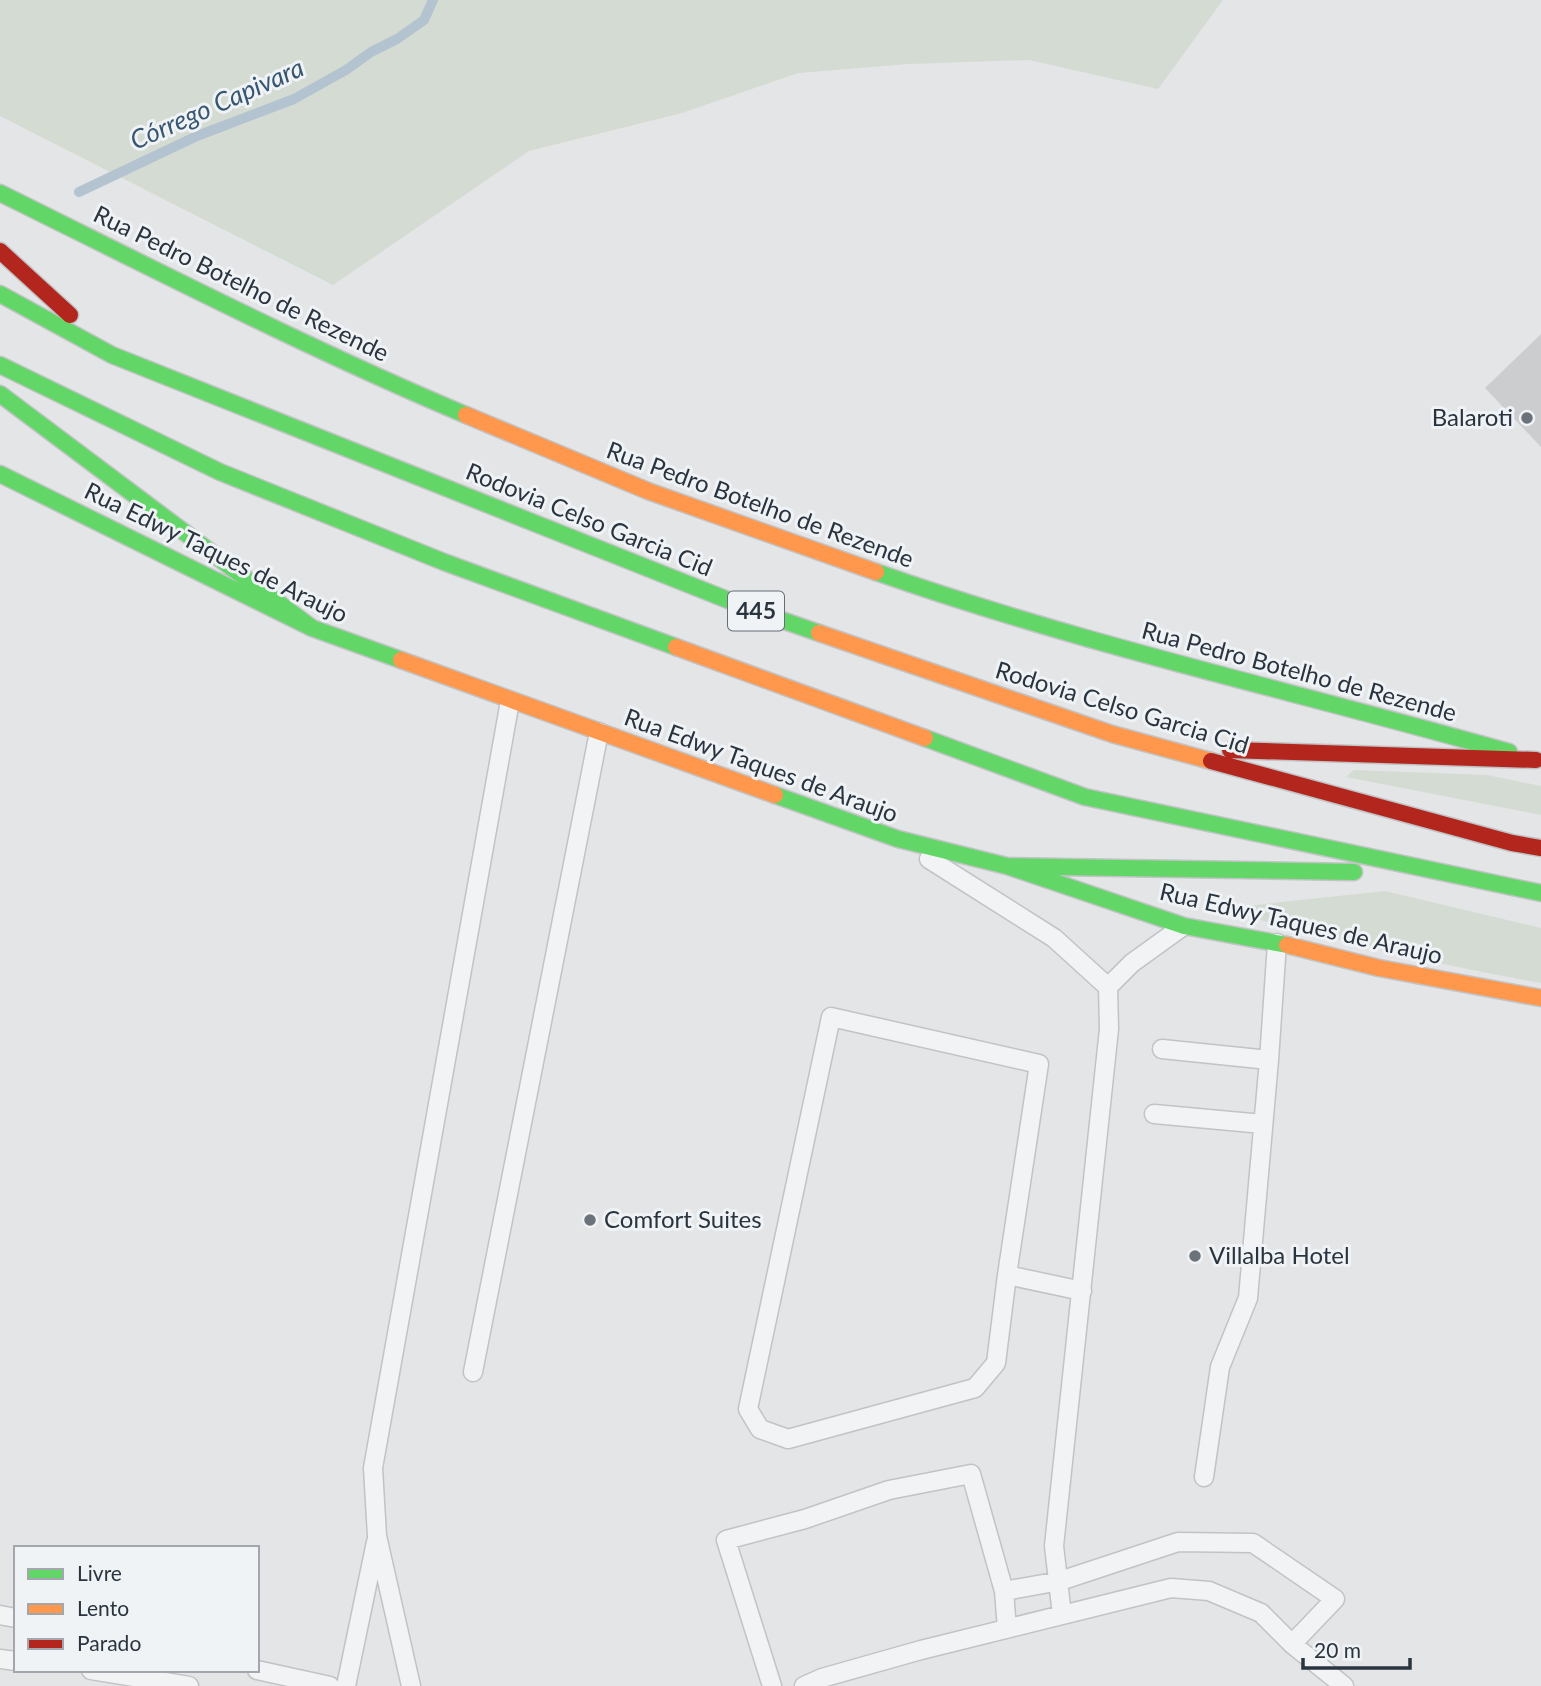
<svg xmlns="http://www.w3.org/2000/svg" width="1541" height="1686" viewBox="0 0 1541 1686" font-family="Lato,sans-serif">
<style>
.green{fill:#d4dbd3}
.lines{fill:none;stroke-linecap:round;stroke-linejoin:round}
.stream{stroke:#b3c3d0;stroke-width:10}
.building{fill:#cbcdcf}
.lane-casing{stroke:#c1c3c5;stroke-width:21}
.fast-casing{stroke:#c1c3c5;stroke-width:19}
.slow-casing{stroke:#c1c3c5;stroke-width:19}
.jam-casing{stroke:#c1c3c5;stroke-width:19}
.lane{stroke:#f1f3f4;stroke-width:18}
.fast{stroke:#63d668;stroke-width:16}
.slow{stroke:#ff974d;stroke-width:16}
.jam{stroke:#b3261e;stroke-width:16}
.poi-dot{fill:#6b727a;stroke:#f0f3f6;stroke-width:2.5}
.labels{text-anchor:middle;stroke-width:6;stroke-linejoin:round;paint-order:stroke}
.shield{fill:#f0f3f6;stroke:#656d76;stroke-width:2}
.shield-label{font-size:23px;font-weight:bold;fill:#2a343f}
.street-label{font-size:24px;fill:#2a343f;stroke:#f0f3f6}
.poi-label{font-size:24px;fill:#2a343f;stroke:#f0f3f6;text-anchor:start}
.water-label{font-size:26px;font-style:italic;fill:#375671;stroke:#f0f3f6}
</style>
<rect width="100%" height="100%" fill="#e3e5e7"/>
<!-- green -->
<path class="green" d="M0,0H1223L1158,89L1029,60L908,64L798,73L682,113L529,151L333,285L0,116Z
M1354,770L1487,775L1541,786V815L1346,777Z
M1385,891L1541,928V983C1438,965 1337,939 1236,914L1227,908Z"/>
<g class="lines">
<!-- stream -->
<path class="stream" d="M79,192L197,136L294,99L346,70L371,52L397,39L424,20L433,0"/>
</g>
<!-- building -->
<path class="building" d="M1541,334V447L1485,388Z"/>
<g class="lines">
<!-- lane casing -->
<g class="lane-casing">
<path id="lane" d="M929,859L1054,938L1108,987
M831,1017L1039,1064L1007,1275L996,1363L975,1388L788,1439L760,1429L748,1409Z
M1162,1049L1269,1060
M1154,1114L1263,1124
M1007,1275L1082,1291
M473,1372L599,732
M1204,1477L1220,1367L1248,1298L1269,1060L1277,943
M1004,1591L1060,1581L1178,1542L1253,1543L1335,1599L1292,1644
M0,1615L16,1618
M1062,1615L1054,1546L1109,1029L1108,987L1132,963L1182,927
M0,1659L16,1661
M91,1670L189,1686
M257,1670L330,1686
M346,1686L376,1542
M411,1686L377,1536L373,1468L510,701
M772,1686L726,1540L805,1519L889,1490L971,1474L1004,1591L1007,1629
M804,1686L822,1678L921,1650L1171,1588L1209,1591L1261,1613L1292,1644L1344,1686"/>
</g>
<!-- fast casing -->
<g class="fast-casing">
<path id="fast" d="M0,193C154,269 307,348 466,415
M0,294L112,355L753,610L819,633
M0,365L220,472L444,562L676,647
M0,394L312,628
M0,474L312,628L401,660
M876,572C1083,645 1298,692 1509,752
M925,738L1085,797L1541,893
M775,795L898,839L1007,866L1184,926L1287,945
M1007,866L1354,872"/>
</g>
<!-- slow casing -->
<g class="slow-casing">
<path id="slow" d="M466,415L648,491L876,572
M819,633L1112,734L1211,761
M676,647L925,738
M401,660L775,795
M1287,945L1379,968L1541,998"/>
</g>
<!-- jam casing -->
<g class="jam-casing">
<path id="jam" d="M0,251L70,315
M1230,750L1536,760
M1211,761L1512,843L1541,848"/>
</g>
<!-- lane -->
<use href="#lane" class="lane"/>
<!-- fast -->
<use href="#fast" class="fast"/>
<!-- slow -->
<use href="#slow" class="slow"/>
<!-- jam -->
<use href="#jam" class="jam"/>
</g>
<!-- markers -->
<g class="poi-dot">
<circle cx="1527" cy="418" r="7"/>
<circle cx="590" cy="1220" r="7"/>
<circle cx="1195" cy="1256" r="7"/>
</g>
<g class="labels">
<!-- shield labels -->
<rect class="shield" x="728" y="591.5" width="56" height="39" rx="5"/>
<g class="shield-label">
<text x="756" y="619">445</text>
</g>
<!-- street labels -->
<g class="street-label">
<text transform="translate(241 284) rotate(26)" y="8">Rua Pedro Botelho de Rezende</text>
<text transform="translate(760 505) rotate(20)" y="8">Rua Pedro Botelho de Rezende</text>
<text transform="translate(589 520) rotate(22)" y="8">Rodovia Celso Garcia Cid</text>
<text transform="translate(216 553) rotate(26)" y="8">Rua Edwy Taques de Araujo</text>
<text transform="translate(1299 672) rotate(15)" y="8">Rua Pedro Botelho de Rezende</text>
<text transform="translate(1122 708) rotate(17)" y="8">Rodovia Celso Garcia Cid</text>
<text transform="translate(761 766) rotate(20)" y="8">Rua Edwy Taques de Araujo</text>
<text transform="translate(1301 924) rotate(13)" y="8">Rua Edwy Taques de Araujo</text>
</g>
<!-- poi labels -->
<g class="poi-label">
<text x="1513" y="426" text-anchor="end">Balaroti</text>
<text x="604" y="1228">Comfort Suites</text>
<text x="1209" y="1264">Villalba Hotel</text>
</g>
<!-- water labels -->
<g class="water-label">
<text transform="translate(217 104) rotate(-24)" y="9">Córrego Capivara</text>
</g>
</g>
<!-- legend -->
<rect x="14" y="1546" width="245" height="126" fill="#f0f3f6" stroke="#a1a7ad" stroke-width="2"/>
<rect x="28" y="1569" width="35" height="10" fill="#63d668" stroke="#a1a7ad" stroke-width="2"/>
<text x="77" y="1581" font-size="21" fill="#2a343f">Livre</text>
<rect x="28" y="1604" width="35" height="10" fill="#ff974d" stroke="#a1a7ad" stroke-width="2"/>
<text x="77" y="1616" font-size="21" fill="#2a343f">Lento</text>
<rect x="28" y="1639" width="35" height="10" fill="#b3261e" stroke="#a1a7ad" stroke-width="2"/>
<text x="77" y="1651" font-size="21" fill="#2a343f">Parado</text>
<!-- scale -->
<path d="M1303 1658v10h107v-10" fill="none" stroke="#2a343f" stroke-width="3.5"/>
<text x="1314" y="1658" font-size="21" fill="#2a343f" stroke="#f0f3f6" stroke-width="5" paint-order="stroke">20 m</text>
</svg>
